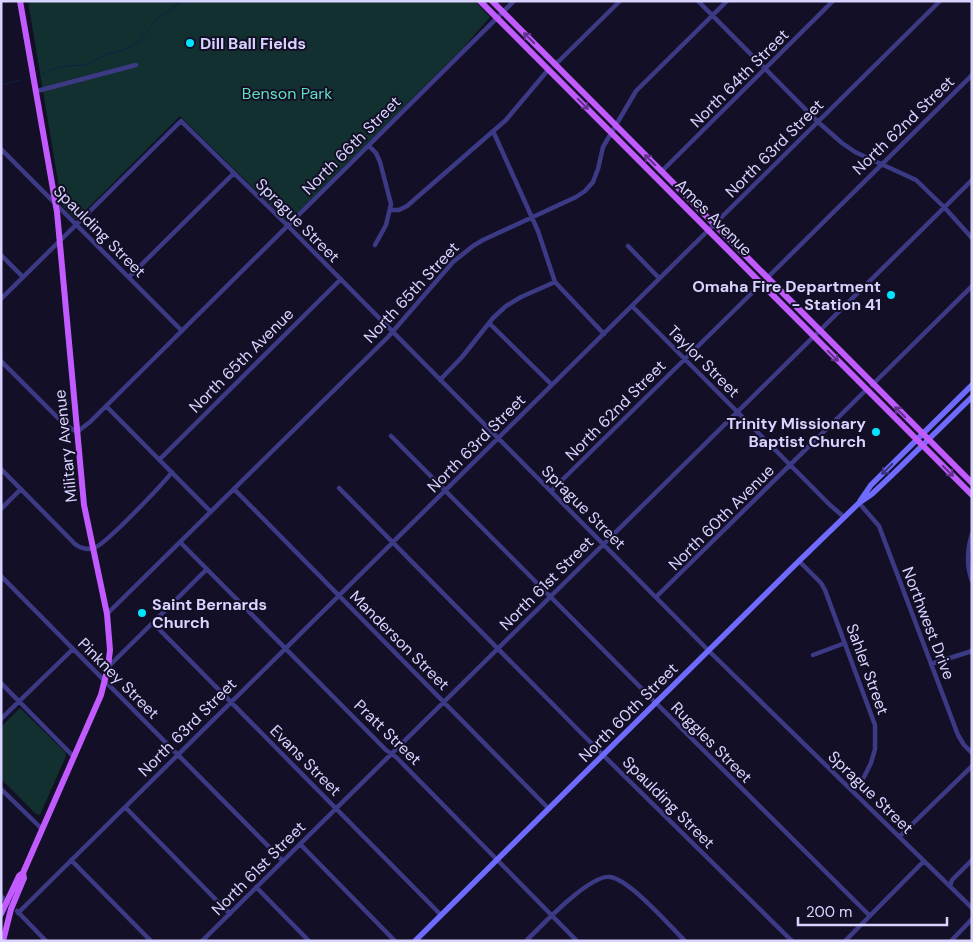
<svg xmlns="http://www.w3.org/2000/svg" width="973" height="942" viewBox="0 0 973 942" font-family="'DM Sans',sans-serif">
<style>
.green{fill:#12302f}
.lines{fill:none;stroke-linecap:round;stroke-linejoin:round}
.stream{stroke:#0c2248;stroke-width:1}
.street{stroke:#3d3a85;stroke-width:4.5}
.secondary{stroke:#6f6bff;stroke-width:5.5}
.primary{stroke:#c25bff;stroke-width:6}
.oneway{stroke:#623188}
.oneway2{stroke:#38347d}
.poi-dot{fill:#00e5ff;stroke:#130f26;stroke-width:2}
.labels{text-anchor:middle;stroke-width:4;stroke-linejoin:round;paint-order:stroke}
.poi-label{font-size:16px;font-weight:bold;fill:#d9d4ff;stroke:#130f26;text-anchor:start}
.street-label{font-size:16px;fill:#d9d4ff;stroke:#130f26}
.park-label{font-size:16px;fill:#5fe0c0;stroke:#130f26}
</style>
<rect width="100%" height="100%" fill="#130f26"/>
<!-- green -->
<path class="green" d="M28,1H475L490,17L463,48L288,222L180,116L76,220L62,205Z
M20,708L65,752L66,756L40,815L36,814L1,779V727Z"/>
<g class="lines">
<!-- stream -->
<path class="stream" d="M43,73L63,66L86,65L107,54L127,49L139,41L156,20L182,1
M1,85L21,80"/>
<!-- street -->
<path class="street" d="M698,1L818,122L842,143L855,152L916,180L944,207L972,238
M554,64L559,61L620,1
M37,91L136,65
M493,131L538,231L555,282L604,334
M369,146L376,153L380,162L391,204L386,225L375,245
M1,149L182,331
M661,172L833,1
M390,210H399L407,206L506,120L548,70
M628,246L659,278
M1,255L23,277
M129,277L233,174
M767,278L972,75
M1,299L181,121L288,226L709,651L972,908
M632,306L830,505L844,517
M489,323L552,385
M1,361L65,425L77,432L90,422L514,1
M440,380L462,357L493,318L506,306L521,297L555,282
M872,385L972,286
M106,406L211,512
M391,436L656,703L870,916
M159,460L341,279
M1,469L75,544C80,548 87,550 94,548C105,545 162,485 172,472
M339,488L603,755L792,941
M234,489L549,809
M551,491L761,284
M859,503L879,526L958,735L964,745L972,753
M1,509L21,489
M972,534C967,550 966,565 972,581
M180,542L386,750L396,757L577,941
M799,561L821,583L825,590L875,725V749L871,763L864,777L852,790
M1,576L283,861
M656,597L866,390
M107,614L388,337L453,262L473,246L483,240L576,197L585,191L593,182L598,169L603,147L636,91L727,1
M153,623L441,915
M813,655L845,643
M931,664L972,651
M109,666L207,569
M1,683L74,757
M1,719L73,649
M1,789L42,829
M125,807L230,914
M899,837L972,766
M300,844L395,941
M71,860L151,941
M950,886L952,880L972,860
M256,887L309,941
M1,896L8,903
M17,911L46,941
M18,913L940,1
M202,941L972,180
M526,941C541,926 590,874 610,877C629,879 670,926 685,941
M845,941L924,861
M951,941L972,919"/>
<!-- secondary -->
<path class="secondary" d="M860,501L871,485L972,385
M415,941L799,561L859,503L872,494L891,476L972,397"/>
<!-- primary -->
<path class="primary" d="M480,1L972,495
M492,1L972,483
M1,914L19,876L23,873L101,695L108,667L110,650L107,614L84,505L57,212L20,1
M3,941L11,909L24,878L23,873"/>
</g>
<!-- one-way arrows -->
<defs><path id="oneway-shaft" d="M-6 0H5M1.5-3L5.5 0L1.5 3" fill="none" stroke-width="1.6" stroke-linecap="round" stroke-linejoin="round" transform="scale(1.25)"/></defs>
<g class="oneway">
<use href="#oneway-shaft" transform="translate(529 38) rotate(-135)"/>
<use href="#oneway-shaft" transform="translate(583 104) rotate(45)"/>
<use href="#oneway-shaft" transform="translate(650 160) rotate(-135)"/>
<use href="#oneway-shaft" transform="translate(833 356) rotate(45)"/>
<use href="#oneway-shaft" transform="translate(900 412) rotate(-135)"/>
<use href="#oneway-shaft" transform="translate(948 471) rotate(45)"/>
</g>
<use class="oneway2" href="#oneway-shaft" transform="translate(887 469) rotate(135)"/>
<!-- markers -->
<g class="poi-dot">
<circle cx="190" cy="43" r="5"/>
<circle cx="891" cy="295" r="5"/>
<circle cx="876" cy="432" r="5"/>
<circle cx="142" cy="613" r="5"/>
</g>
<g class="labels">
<!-- poi labels -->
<g class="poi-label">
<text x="200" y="49">Dill Ball Fields</text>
<text x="881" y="292" text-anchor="end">Omaha Fire Department<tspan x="881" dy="18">- Station 41</tspan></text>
<text x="866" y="429" text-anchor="end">Trinity Missionary<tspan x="866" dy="18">Baptist Church</tspan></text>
<text x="152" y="610">Saint Bernards<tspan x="152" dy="18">Church</tspan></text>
</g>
<!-- street labels -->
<g class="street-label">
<text transform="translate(739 78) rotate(-45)" y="6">North 64th Street</text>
<text transform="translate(903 125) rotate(-44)" y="6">North 62nd Street</text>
<text transform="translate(351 145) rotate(-45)" y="6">North 66th Street</text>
<text transform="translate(774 148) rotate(-45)" y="6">North 63rd Street</text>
<text transform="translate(714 217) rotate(45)" y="6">Ames Avenue</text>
<text transform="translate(298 220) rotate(45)" y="6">Sprague Street</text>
<text transform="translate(100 231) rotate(45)" y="6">Spaulding Street</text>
<text transform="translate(411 292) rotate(-47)" y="6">North 65th Street</text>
<text transform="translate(241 360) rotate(-45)" y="6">North 65th Avenue</text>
<text transform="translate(704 361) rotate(45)" y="6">Taylor Street</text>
<text transform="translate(615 410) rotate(-45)" y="6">North 62nd Street</text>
<text transform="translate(476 443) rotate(-45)" y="6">North 63rd Street</text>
<text transform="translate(65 446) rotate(-96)" y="6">Military Avenue</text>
<text transform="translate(584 507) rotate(45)" y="6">Sprague Street</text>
<text transform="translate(721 517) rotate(-45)" y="6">North 60th Avenue</text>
<text transform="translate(546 583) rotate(-45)" y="6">North 61st Street</text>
<text transform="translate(929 623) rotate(69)" y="6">Northwest Drive</text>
<text transform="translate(400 640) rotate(45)" y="6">Manderson Street</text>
<text transform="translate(868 669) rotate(70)" y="6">Sahler Street</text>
<text transform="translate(119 678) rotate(45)" y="6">Pinkney Street</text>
<text transform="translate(628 712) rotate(-45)" y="6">North 60th Street</text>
<text transform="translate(187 727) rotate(-45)" y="6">North 63rd Street</text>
<text transform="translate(388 732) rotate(44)" y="6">Pratt Street</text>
<text transform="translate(712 742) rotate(45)" y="6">Ruggles Street</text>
<text transform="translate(306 760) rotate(45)" y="6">Evans Street</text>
<text transform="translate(871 792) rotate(44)" y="6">Sprague Street</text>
<text transform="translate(669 802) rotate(45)" y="6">Spaulding Street</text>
<text transform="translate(258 868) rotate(-45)" y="6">North 61st Street</text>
</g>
<!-- park labels -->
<g class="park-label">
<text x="287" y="99">Benson Park</text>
</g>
</g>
<!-- border -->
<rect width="973" height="942" fill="none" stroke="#d9d4ff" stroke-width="5"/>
<!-- scale -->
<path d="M798 917v8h149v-8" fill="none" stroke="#d9d4ff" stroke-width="2.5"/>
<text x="806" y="917" font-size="15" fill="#d9d4ff" stroke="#130f26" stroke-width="4" paint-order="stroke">200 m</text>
</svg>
